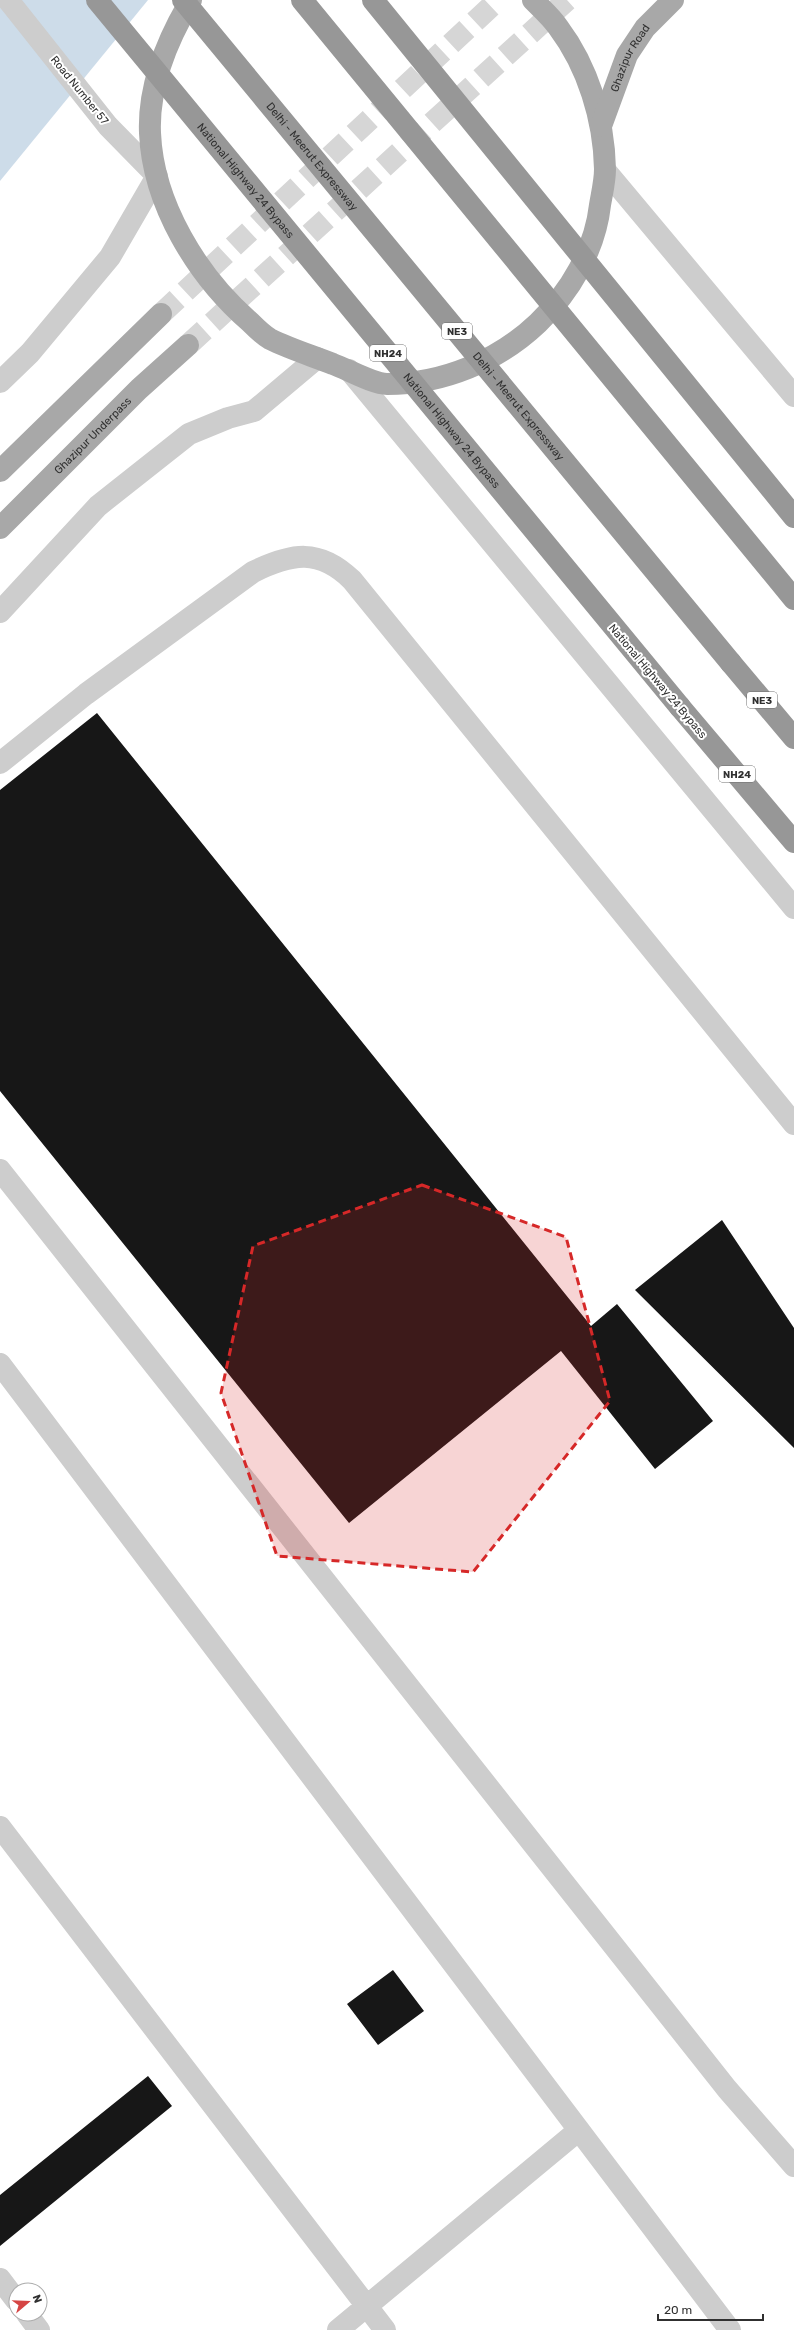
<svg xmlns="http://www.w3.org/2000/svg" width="794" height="2330" viewBox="0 0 794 2330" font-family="Rubik,sans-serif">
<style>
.water{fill:#cddce9}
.building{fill:#171717}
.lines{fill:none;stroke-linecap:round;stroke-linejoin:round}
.major-tunnel{stroke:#d6d6d6;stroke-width:22;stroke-dasharray:22 11;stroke-linecap:butt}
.minor{stroke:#cdcdcd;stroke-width:22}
.major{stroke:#a8a8a8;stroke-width:22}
.highway{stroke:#979797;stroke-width:22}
.highway-bridge{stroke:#979797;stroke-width:22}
.marked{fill:#d62828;fill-opacity:0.2;stroke:#d62828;stroke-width:3;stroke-dasharray:8 5;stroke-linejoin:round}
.labels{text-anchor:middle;stroke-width:4;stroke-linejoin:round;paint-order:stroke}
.shield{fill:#fff;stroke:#6e6e6e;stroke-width:1}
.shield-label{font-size:10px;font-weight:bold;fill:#303030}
.street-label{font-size:11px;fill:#303030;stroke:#fff}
</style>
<rect width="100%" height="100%" fill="#fff"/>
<!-- water -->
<path class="water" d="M0,0H148L0,181Z"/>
<!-- building -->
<path class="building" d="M97,713L591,1326L617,1304L713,1421L655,1469L561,1351L349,1523L0,1091V790Z
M722,1220L794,1328V1448L635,1290Z
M393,1970L424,2011L378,2045L347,2004Z
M148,2076L172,2106L0,2246V2195Z"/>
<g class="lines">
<!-- major-tunnel -->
<path class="major-tunnel" d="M161,314L498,0
M188,345L567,0"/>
<!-- minor -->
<path class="minor" d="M605,170L794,396
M349,370L794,908
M0,382L30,353L110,257L157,176L108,126L8,0
M0,612L98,506L189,434L228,418L254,411L317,358
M0,763L86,694L253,572C292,553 319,548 352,580L794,1124
M0,1170L727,2089L794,2166
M0,1364L730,2330
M0,1827L385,2330
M0,2279L16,2300
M27,2314L39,2330
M338,2330L579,2130"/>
<!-- major -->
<g class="major">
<path d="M191,0C167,40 148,85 150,133C153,204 197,276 250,322C256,328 263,335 270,339C290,349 313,356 333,364C347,369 373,384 387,384C443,384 498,361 538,323C570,292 595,250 600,205C602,193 605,181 605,169C604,119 588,67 558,27C551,17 542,9 533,0"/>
<path id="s1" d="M601,126L627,55L645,28L673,0"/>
<path d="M0,471L161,314"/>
<path id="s2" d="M0,528L139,389L188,345"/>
</g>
<!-- highway -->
<path class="highway" d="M731,663L794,738
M680,707L794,842"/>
<!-- highway-bridge -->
<g class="highway-bridge">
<path id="s3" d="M97,0L680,707"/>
<path id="s4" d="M183,0L731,663"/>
<path d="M302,0L794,599"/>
<path d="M373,0L794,517"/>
</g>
</g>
<!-- marked area -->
<path class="marked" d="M422,1185L566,1237L610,1401L473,1572L277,1556L221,1393L253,1246Z"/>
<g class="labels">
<!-- shield labels -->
<g class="shield">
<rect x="442" y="323" width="30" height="16" rx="3"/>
<rect x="370" y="345" width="36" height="16" rx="3"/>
<rect x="747" y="692" width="30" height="16" rx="3"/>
<rect x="719" y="766" width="36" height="16" rx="3"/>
</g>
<g class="shield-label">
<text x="457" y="335">NE3</text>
<text x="388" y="357">NH24</text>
<text x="762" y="704">NE3</text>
<text x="737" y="778">NH24</text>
</g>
<!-- street labels -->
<g class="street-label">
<text dy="4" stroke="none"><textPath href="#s1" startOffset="74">Ghazipur Road</textPath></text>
<text transform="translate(80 90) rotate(51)" y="4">Road Number 57</text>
<text dy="4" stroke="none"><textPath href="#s4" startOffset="203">Delhi - Meerut Expressway</textPath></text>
<text dy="4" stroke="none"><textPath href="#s3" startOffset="234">National Highway 24 Bypass</textPath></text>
<text dy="4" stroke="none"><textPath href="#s4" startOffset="527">Delhi - Meerut Expressway</textPath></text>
<text dy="4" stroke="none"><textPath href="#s3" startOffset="558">National Highway 24 Bypass</textPath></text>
<text dy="4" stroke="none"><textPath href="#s2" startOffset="131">Ghazipur Underpass</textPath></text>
<text transform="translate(658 681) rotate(50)" y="4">National Highway 24 Bypass</text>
</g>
</g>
<!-- north arrow -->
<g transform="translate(28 2302) rotate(71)"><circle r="19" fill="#ffffff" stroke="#acacac"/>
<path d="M0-3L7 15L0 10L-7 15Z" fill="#d54544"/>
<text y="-6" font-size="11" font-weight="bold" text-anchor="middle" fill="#303030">N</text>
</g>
<!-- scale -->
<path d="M658 2314v6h105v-6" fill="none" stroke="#303030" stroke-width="2"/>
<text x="664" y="2314" font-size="12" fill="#303030" stroke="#ffffff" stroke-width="3" paint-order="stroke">20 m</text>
</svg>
